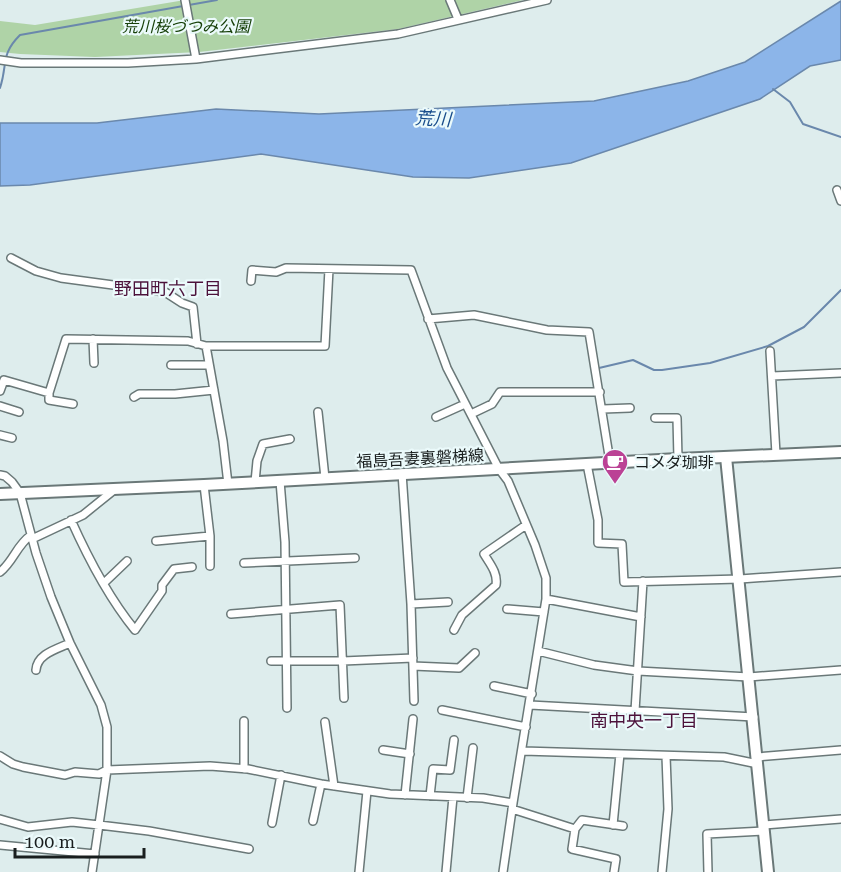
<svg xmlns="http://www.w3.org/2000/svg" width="841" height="872" viewBox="0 0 841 872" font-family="'Roboto Serif','Noto Sans JP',serif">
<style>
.green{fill:#afd3a7}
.water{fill:#8cb5e9;stroke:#6a88ac;stroke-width:1.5}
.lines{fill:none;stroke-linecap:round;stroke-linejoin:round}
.stream{stroke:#6a88ac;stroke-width:2}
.street-casing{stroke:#6a7878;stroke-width:10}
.secondary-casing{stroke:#6a7878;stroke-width:14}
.primary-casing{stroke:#6a7878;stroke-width:14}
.street{stroke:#fff;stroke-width:7}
.secondary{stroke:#fff;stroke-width:10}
.primary{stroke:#fff;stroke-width:10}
.labels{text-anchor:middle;stroke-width:4.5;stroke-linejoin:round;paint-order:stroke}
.park-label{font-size:16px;font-style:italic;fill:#174009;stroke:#ebfafb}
.street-label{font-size:16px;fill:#191e1e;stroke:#ebfafb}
.poi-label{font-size:16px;fill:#191e1e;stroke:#ebfafb;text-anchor:start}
.water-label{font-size:18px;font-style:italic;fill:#174c8b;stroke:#ebfafb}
.neighbourhood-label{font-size:18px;fill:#4c123b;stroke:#ebfafb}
</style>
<rect width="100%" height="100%" fill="#deeded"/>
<!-- green -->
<path class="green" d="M185,0H523L398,29L199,52L95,57L20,54L0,52V21L35,25Z"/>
<!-- water -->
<path class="water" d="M841,1V60L810,66L760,99L571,163L469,178L413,177L261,154L30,185L0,186V123H97L216,109L319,114L594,101L688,81L745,62Z"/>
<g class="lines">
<!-- stream -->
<path class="stream" d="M0,88C8,64 0,55 20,35L217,0
M773,89L790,102L803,124L841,137
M599,368L633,360L654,370H662L710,363L768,346L804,327L841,290"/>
<!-- street casing -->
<g class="street-casing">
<path id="street" d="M185,0L196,59
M450,0L458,19
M0,60L21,63H128L196,59L398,34L547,0
M837,190L841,201
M11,258L36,271L61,278L165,292L182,303L193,307L197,344
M251,281L252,270L276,272L286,268L411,270L447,368L499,469L508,481L535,545L546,578V599L513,803
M428,319L474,315L547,330L589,332L610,462
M93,339L94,363
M206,346L223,441L228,484
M770,351L776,454
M171,365H209
M772,376L841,373
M0,391L4,380L49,393L66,339L188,341L206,346H325L329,269
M49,393V400L73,404
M134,397L139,394H175L214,390
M0,406L19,412
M603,409L630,408
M318,412L325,478
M471,414L492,404L500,392H600
M436,417L465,404
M655,418H677L678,459
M0,435L12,438
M587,464L598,520V543L622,544L624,582L740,579L841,572
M402,473L411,604L414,701
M0,475L5,476L12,482L20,493L36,553L51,597L70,643L101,705L107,727V770L92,872
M280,481L285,542L287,708
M255,482L257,461L263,444L290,439
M204,485L210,536V566
M71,520C88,558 108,597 135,630L162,591V585L174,569L192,567
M32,539L83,515L114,490
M156,541L210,536
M244,563L355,558
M0,572C13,562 17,545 30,536
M104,583L127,561
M546,599L641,617
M411,604L448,602
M507,609L544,612
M231,614L340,605L344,698
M454,630L462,615L496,585C498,573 490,564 484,554L526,525
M538,651L594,665L638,671L749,677L841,670
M271,661H343L413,658
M413,666L459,668L475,653
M36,670C37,654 57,649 70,643
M494,686L532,694
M530,705L754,717
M442,710L526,727
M635,711L643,581
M325,722L334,786
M383,750L410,754
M523,751L724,757L758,764
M0,756L13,764L23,767L65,775L75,772L99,774L107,770L210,766L248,769L321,784L390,794L483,798L513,803L503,872
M757,757L841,750
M244,769V721
M405,795L413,719
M430,796L433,769L450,770L454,740
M467,798L473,748
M512,809L575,829L572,849L616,859L614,872
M0,819L28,827L72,822L99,825L149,831L249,849
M313,821L321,784
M272,823L281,775
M613,825L620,754
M764,825L841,819
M575,829L582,820L623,826
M0,845L95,854
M359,872L367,791
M446,872L453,797
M662,872L668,809L666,756
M708,872L707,834L764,831"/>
</g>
<!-- secondary casing -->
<g class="secondary-casing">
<path id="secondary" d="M726,457L768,872"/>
</g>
<!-- primary casing -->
<g class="primary-casing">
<path id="primary" d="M0,494L204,485L678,459L841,452"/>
</g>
<!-- street -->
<use href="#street" class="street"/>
<!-- secondary -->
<use href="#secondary" class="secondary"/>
<!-- primary -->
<use href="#primary" class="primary"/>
</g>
<!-- icons -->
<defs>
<g id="cafe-pin" transform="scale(1.35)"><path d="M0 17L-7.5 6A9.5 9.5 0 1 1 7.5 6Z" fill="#bb4295" stroke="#ebfafb"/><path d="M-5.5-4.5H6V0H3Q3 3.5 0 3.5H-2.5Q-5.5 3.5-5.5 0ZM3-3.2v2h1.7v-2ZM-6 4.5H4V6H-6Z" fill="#fff"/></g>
</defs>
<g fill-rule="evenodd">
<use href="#cafe-pin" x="615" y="462"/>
</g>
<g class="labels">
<!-- park labels -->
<g class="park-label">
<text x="186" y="32">荒川桜づつみ公園</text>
</g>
<!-- street labels -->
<g class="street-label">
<text transform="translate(420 458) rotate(-3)" y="6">福島吾妻裏磐梯線</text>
</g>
<!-- poi labels -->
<g class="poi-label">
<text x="634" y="468">コメダ珈琲</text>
</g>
<!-- water labels -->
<g class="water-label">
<text transform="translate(433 119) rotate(3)" y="6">荒川</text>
</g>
<!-- neighbourhood labels -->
<g class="neighbourhood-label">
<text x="168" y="295">野田町六丁目</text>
<text x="644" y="727">南中央一丁目</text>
</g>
</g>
<!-- scale -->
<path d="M15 848v9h129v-9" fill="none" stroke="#191e1e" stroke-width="3"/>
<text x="24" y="848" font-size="18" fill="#191e1e" stroke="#ebfafb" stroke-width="4.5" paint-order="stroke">100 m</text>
</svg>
